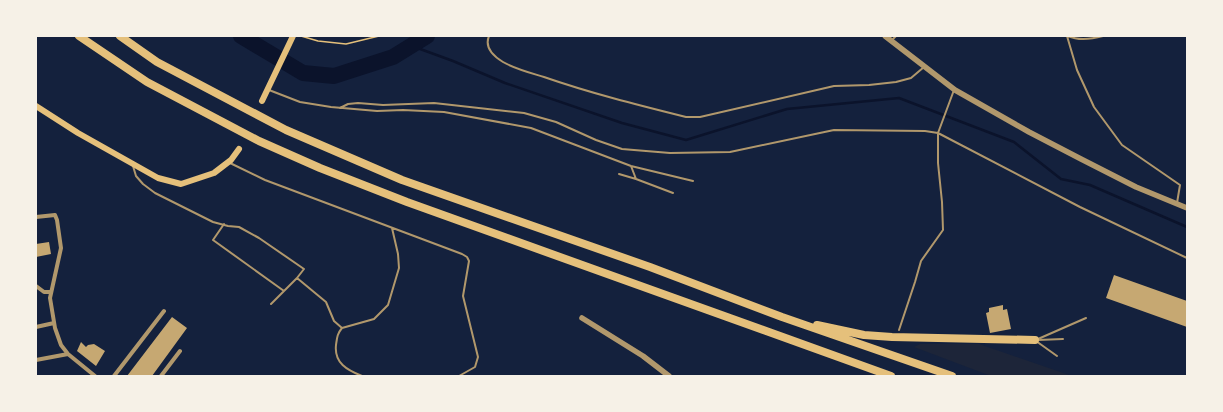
<svg xmlns="http://www.w3.org/2000/svg" width="1223" height="412" viewBox="0 0 1223 412" font-family="Karla,sans-serif">
<style>
.green{fill:#1d2539}
.lines{fill:none;stroke-linecap:round;stroke-linejoin:round}
.stream{stroke:#0b132b;stroke-width:2.5}
.river{stroke:#0b132b;stroke-width:16}
.building{fill:#c6a872}
.path{stroke:#e5c07b;stroke-width:1.5}
.service{stroke:#b1986c;stroke-width:2}
.minor{stroke:#b1986c;stroke-width:4}
.tertiary{stroke:#b1986c;stroke-width:5.5}
.secondary{stroke:#e5c07b;stroke-width:6}
.motorway{stroke:#e5c07b;stroke-width:8}
</style>
<rect width="100%" height="100%" fill="#14213d"/>
<!-- green -->
<path class="green" d="M920,344H979L1072,376H991L914,347Z"/>
<g class="lines">
<!-- stream -->
<path class="stream" d="M412,46L453,61L505,83L622,123L686,140L787,109L899,98L1014,142L1061,179L1090,185L1187,227"/>
<!-- river -->
<path class="river" d="M241,36L303,73L334,76L393,57L427,36"/>
</g>
<!-- building -->
<path class="building" d="M49,242L51,254L36,257V244Z
M1114,275L1187,301V327L1106,298Z
M1003,305V310L1007,309L1011,329L990,333L986,313L989,312V308Z
M172,317L187,328L152,376H127Z
M81,342L86,347L88,345L94,344L105,351L96,366L77,351Z"/>
<g class="lines">
<!-- path -->
<path class="path" d="M301,36L318,41L346,44L379,36"/>
<!-- service -->
<path class="service" d="M489,36C484,48 493,56 503,62C515,69 531,73 544,77C590,93 638,105 686,117H700L834,86L869,85L896,82L911,78L924,67
M1067,36L1077,70L1094,107L1122,145L1180,185L1177,203
M1068,36C1079,41 1092,39 1103,36
M892,40L896,36
M269,90L300,102L331,107L377,111L403,110L444,112L531,128L631,166L693,181
M340,108L348,104L358,103L383,105L434,103L524,113L556,122L596,140L622,149L670,153L730,152L834,130L925,131L938,133L1080,207L1187,258
M230,163L265,180L462,254L467,257L469,261L463,296L478,357L475,367L459,376
M133,166L136,176L143,184L155,193L213,222L228,226L239,227L259,238L304,269L297,278L326,302L334,321L342,328C337,334 337,338 336,345C334,363 347,370 362,376
M631,166L636,179L673,193
M619,174L636,179
M224,224L213,240L284,291
M271,304L297,278
M342,328L374,319L388,305L399,268L398,254L392,228
M899,330L915,282L921,261L943,230L942,202L938,163V133L954,90
M1038,339L1086,318
M1038,340L1063,339
M1036,341L1057,356"/>
<!-- minor -->
<path class="minor" d="M36,217L55,215L57,220L61,248L50,298L55,328L61,345L68,354L95,376
M36,286L44,292H51
M36,327L54,323
M36,360L68,354
M114,376L164,311
M161,376L180,351"/>
<!-- tertiary -->
<path class="tertiary" d="M885,36L955,90L1029,132L1081,159L1136,187L1187,208
M582,318L643,356L669,376"/>
<!-- secondary -->
<path class="secondary" d="M262,101L293,36
M36,106L78,133L158,178L181,184L214,173L231,160L239,149"/>
<!-- motorway -->
<path class="motorway" d="M79,36L147,82L259,141L320,168L407,202L891,376
M120,36L157,62L286,130L402,180L650,267L782,317L952,376
M817,325L864,335L892,337L1035,340"/>
</g>
<!-- border -->
<rect width="1223" height="412" fill="none" stroke="#f6f1e7" stroke-width="74"/>
</svg>
